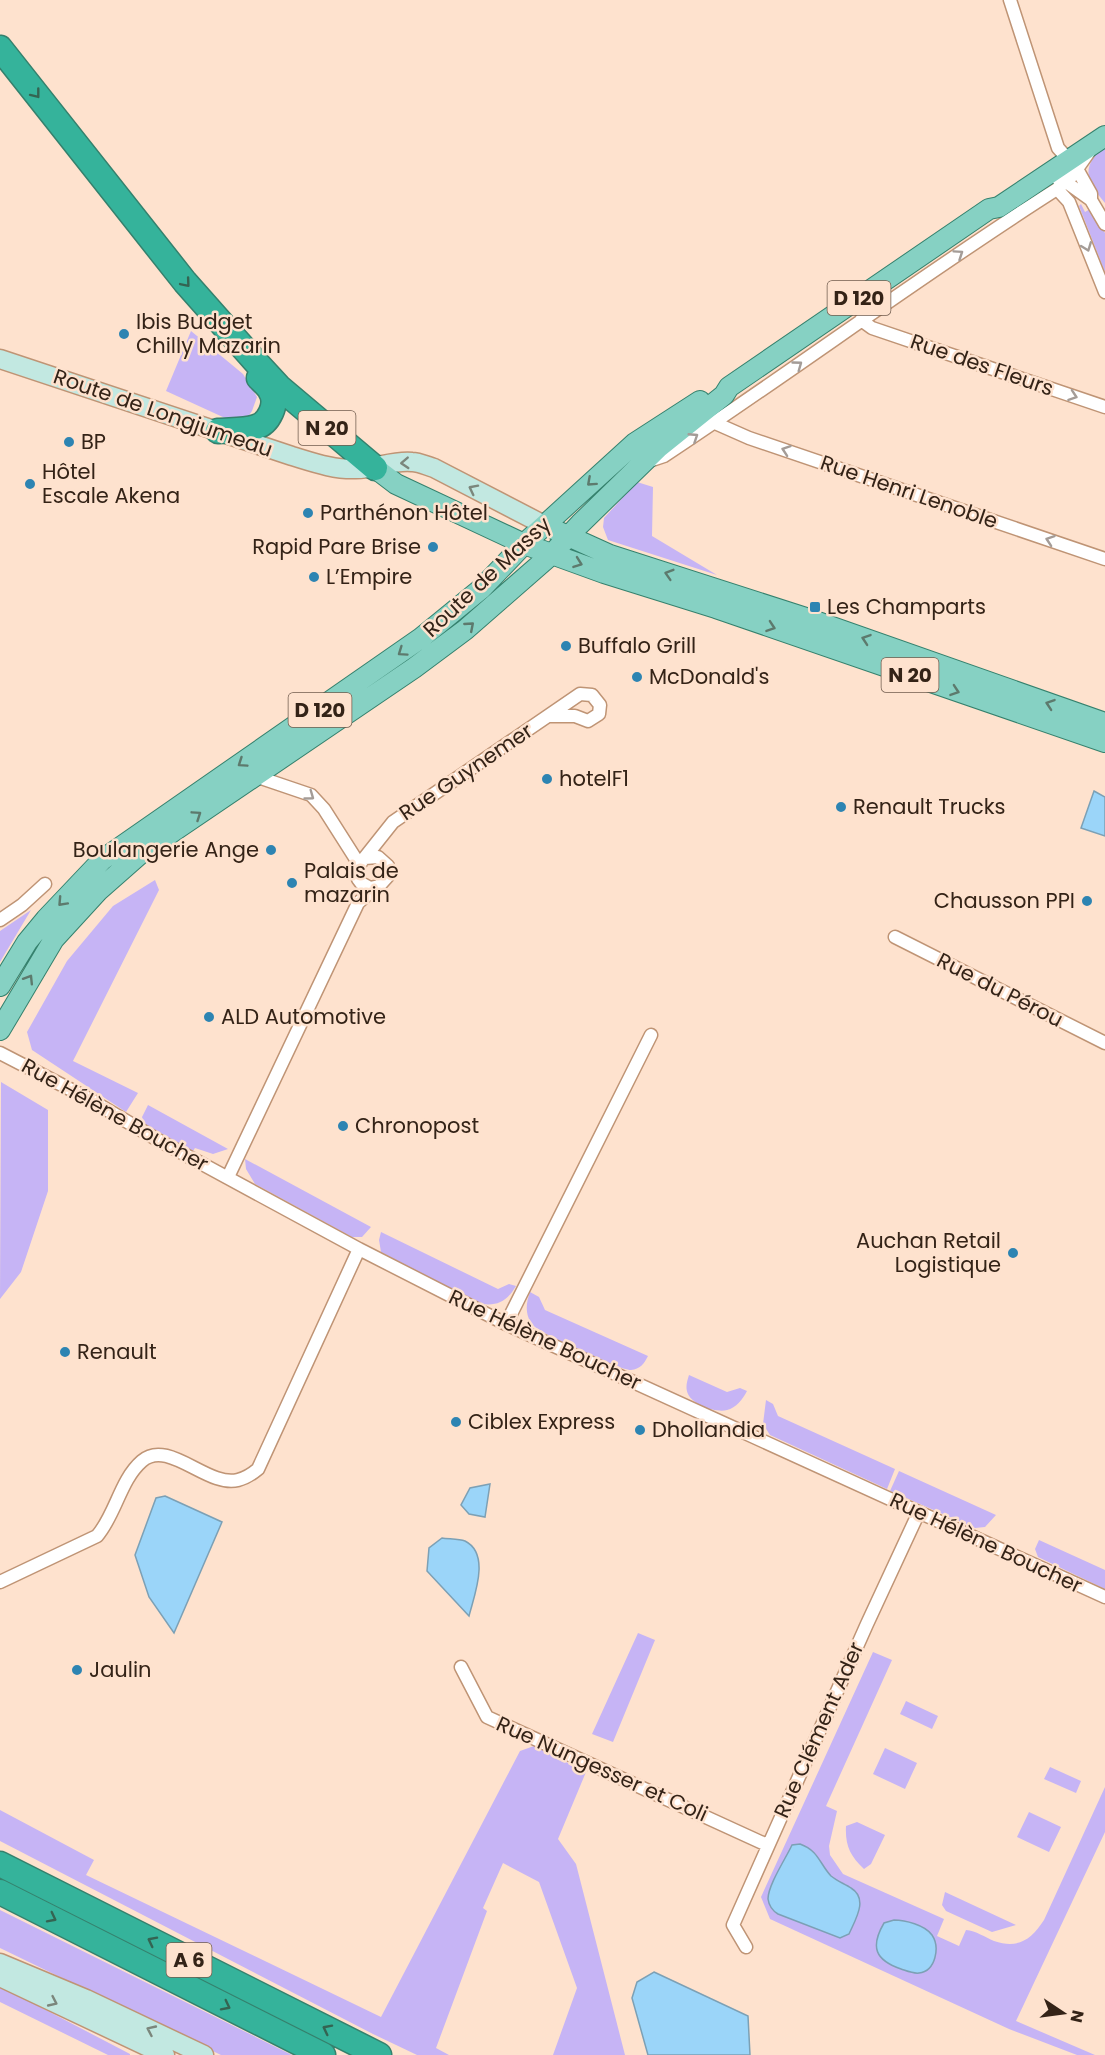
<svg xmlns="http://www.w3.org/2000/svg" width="1105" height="2055" viewBox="0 0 1105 2055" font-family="Poppins,sans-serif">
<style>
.green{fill:#c6b4f5}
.water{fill:#9bd5f9;stroke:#7ca0b5;stroke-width:1.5}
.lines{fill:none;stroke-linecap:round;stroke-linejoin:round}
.street-casing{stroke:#bf9475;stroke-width:15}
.secondary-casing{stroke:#bf9475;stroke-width:21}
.primary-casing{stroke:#35816d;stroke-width:22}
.highway-casing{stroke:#35816d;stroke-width:27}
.street{stroke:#fff;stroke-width:12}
.secondary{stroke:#c2e8e1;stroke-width:18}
.primary{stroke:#86d1c3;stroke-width:20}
.highway{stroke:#35b39b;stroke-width:24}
.oneway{stroke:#346452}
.oneway2{stroke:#a49c97}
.oneway3{stroke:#7b867c}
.oneway4{stroke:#5d7a6d}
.poi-dot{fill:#2d84b2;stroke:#fee2ce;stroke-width:2}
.labels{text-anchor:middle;stroke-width:5;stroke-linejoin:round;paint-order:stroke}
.shield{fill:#fee2ce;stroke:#715c4e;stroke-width:1.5}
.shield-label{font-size:20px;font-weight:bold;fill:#342317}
.poi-label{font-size:21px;fill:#342317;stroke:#fee2ce;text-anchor:start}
.street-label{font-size:21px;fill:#342317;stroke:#fee2ce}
</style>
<rect width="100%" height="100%" fill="#fee2ce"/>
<!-- green -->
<path class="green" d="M1105,144V203C1085,179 1081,168 1105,144Z
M1081,204L1085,212L1090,209L1105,233V272L1079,206Z
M191,331L243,374L257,397L252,411L245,421L225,418L166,391Z
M637,482L653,487L652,536L717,575L608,540L603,527L604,518Z
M155,880L159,890L73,1061L138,1093L126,1112L32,1050L27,1032L67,961L113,906Z
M31,910L0,962V931Z
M1,1082L48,1110V1191L21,1272L0,1299Z
M148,1105L228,1149L213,1154L195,1148L193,1151L144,1124L142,1117Z
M245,1159L371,1227L362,1237H352L255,1184L246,1169Z
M381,1232L498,1289L509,1284L516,1286C506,1303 495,1307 477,1303L381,1252L379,1240Z
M530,1292L539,1297L545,1310L648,1356C644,1364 640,1369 631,1370C619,1370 537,1333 531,1323C525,1313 526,1303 530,1292Z
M689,1375L727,1392L740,1388L747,1391C743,1399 736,1408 727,1410C716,1413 693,1405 688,1394C685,1388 687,1381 689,1375Z
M766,1400L773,1404L778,1416L895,1469L887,1489L770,1435L763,1424Z
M899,1471L996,1515L985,1527L975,1528L890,1491Z
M1039,1540L1105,1570V1589L1038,1557L1035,1549Z
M638,1633L655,1640L613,1742L592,1734Z
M873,1652L892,1660L826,1806L837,1811L829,1846L830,1855L843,1874L944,1919L937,1936L959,1946L966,1930C976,1931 985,1937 994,1941C1018,1949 1031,1940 1044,1920L1105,1787V1832L1016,2021L1095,2055H1077L1009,2029L770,1919L761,1897Z
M906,1701L938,1716L932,1729L900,1714Z
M534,1746L586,1772L558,1839L576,1864L625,2055H553L577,1988L539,1882L503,1863L483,1908L487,1911L436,2048L449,2055H417L373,2034L0,1841V1810L94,1860L86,1875L381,2017L520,1751Z
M885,1748L917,1763L905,1789L873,1774Z
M1050,1767L1081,1781L1076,1793L1044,1779Z
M1029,1812L1061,1827L1049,1852L1017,1837Z
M857,1822L885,1835L871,1864L864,1869C850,1856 845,1845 846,1826Z
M945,1892L1016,1925L992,1932L946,1911L942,1905Z
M0,1910L292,2055H221L0,1948Z
M0,1986L130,2054V2055H108L0,2002Z"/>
<!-- water -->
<path class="water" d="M1094,791L1105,797V836L1081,828Z
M490,1484L485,1517L469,1514L461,1505L470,1488Z
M165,1496L222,1522L174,1633L149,1597L135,1555L156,1498Z
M442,1538C448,1539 459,1539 465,1541C491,1554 474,1596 469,1616L427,1571L429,1548Z
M800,1844C819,1851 819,1863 831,1876C837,1881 845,1884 851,1888C869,1899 855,1920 849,1934L840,1938L778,1914C773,1911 769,1906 768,1899C768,1885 786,1858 792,1845Z
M894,1920C905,1920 925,1925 932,1935C940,1947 936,1971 919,1973C914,1974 907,1971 901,1969C875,1960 870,1947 884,1923Z
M654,1972L748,2016L750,2055H648L632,1998L637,1982Z"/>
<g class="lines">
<!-- street casing -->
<g class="street-casing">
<path id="street" d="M1010,0L1058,148L1077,169L1091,194V200
M1058,179L1066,182L1091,200L1105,224
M1057,189L1069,202L1105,292
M861,320L872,328L1105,407
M715,423L749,438L1105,559
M649,461L664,456C796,369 923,274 1057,189L1072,176L1089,152
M255,776L311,795L324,809L359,864
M365,858L378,857L388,866V876L379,886L370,888L361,883L358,879L357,869L362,861L393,822L580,694L592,695L600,705L599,714L588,721L575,716H550
M0,920L22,905L45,884
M895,937L1105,1043
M0,1053L89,1099L158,1140L359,1249L506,1324L1105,1597
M228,1177L358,903L375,888
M506,1324L651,1035
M0,1582L97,1536C116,1514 120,1480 142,1461C168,1438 208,1488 238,1480C246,1478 252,1474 258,1469L359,1249
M461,1667L487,1717L767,1845
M746,1947L733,1925L867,1624L919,1512"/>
</g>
<!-- secondary casing -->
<g class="secondary-casing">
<path id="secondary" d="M0,359L292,456C312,462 334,470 356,469C375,469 393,460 412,462C419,462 427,466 434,468L544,525
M0,1963L86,1999L204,2055
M0,1977L165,2055"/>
</g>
<!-- primary casing -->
<g class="primary-casing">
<path id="primary" d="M375,468L396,484L524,544L604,573L716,608L1105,742
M557,531L610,555L809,619L1105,723
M0,986L27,942L46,919L102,860L421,638L481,589L524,544L635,443L700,401
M0,1030L54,939L98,891L140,854L414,668L465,630L552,554L580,524L658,448L724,395L729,387L989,209L999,207L1105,136"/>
</g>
<!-- highway casing -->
<g class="highway-casing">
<path id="highway" d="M0,48L185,282L255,361L279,387L375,468
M218,431C230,430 245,431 256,427C269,423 278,404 271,392C269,387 263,382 259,378
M0,1864L379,2055
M0,1892L323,2055"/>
</g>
<!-- street -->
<use href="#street" class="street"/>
<!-- secondary -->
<use href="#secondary" class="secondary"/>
<!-- primary -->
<use href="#primary" class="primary"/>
<!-- highway -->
<use href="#highway" class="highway"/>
</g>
<!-- one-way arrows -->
<defs><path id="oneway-chevron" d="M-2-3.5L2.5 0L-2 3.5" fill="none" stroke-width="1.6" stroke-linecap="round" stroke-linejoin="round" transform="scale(1.5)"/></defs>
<g class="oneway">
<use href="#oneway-chevron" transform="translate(36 94) rotate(52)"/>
<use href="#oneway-chevron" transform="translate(186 283) rotate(50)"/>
<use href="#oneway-chevron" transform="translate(52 1918) rotate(27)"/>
<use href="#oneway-chevron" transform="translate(152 1941) rotate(-153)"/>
<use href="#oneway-chevron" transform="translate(226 2006) rotate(27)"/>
<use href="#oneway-chevron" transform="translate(327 2029) rotate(-153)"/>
</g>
<g class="oneway2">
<use href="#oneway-chevron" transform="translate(1087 247) rotate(69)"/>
<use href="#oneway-chevron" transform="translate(959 254) rotate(-34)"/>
<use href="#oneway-chevron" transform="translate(798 365) rotate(-36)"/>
<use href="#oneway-chevron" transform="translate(1073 396) rotate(19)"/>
<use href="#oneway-chevron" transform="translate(694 437) rotate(-33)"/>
<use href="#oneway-chevron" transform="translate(786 450) rotate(-161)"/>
<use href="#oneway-chevron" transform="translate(1050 540) rotate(-161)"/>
<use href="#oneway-chevron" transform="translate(310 796) rotate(36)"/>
</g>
<g class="oneway3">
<use href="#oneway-chevron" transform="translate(405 463) rotate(177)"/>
<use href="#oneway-chevron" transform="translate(473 489) rotate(-153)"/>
<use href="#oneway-chevron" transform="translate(53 2002) rotate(25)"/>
<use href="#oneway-chevron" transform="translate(151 2030) rotate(-155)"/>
</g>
<g class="oneway4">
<use href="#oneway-chevron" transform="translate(591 482) rotate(138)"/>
<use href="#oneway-chevron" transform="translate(578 563) rotate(20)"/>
<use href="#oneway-chevron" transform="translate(669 574) rotate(-163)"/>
<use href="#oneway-chevron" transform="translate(470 626) rotate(-41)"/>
<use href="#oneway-chevron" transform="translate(771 627) rotate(19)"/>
<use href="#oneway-chevron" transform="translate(866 639) rotate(-161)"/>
<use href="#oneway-chevron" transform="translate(402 652) rotate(145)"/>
<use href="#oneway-chevron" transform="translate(955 691) rotate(19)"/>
<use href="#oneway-chevron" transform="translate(1050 704) rotate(-161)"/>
<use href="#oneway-chevron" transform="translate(242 763) rotate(146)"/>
<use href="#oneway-chevron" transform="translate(197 815) rotate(-34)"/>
<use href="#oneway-chevron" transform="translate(62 902) rotate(133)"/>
<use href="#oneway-chevron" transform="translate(29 979) rotate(-58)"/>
</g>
<!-- markers -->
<g class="poi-dot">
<circle cx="124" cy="334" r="6"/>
<circle cx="69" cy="442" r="6"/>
<circle cx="30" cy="484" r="6"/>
<circle cx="308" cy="513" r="6"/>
<circle cx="433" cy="547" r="6"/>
<circle cx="314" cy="577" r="6"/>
<rect x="809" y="601" width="12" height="12" rx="3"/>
<circle cx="566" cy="646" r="6"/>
<circle cx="637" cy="677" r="6"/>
<circle cx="547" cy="779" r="6"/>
<circle cx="841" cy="807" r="6"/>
<circle cx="271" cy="850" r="6"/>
<circle cx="292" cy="883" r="6"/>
<circle cx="1087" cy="901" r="6"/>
<circle cx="209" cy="1017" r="6"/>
<circle cx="343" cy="1126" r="6"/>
<circle cx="1013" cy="1253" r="6"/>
<circle cx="65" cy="1352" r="6"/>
<circle cx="456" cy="1422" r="6"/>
<circle cx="640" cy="1430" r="6"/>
<circle cx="77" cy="1670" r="6"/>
</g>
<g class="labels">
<!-- shield labels -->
<g class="shield">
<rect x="827.5" y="281" width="63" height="34" rx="4.5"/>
<rect x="298.5" y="411" width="57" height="34" rx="4.5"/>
<rect x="881.5" y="658" width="57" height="34" rx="4.5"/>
<rect x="288.5" y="693" width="63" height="34" rx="4.5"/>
<rect x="166.5" y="1943" width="45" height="34" rx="4.5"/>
</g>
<g class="shield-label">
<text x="859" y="305">D 120</text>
<text x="327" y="435">N 20</text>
<text x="910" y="682">N 20</text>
<text x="320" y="717">D 120</text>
<text x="189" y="1967">A 6</text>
</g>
<!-- poi labels -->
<g class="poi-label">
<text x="136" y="329">Ibis Budget<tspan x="136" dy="24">Chilly Mazarin</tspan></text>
<text x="81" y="449">BP</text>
<text x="42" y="479">Hôtel<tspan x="42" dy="24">Escale Akena</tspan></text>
<text x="320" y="520">Parthénon Hôtel</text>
<text x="421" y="554" text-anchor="end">Rapid Pare Brise</text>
<text x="326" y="584">L’Empire</text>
<text x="827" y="614">Les Champarts</text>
<text x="578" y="653">Buffalo Grill</text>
<text x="649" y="684">McDonald's</text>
<text x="559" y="786">hotelF1</text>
<text x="853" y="814">Renault Trucks</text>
<text x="259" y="857" text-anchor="end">Boulangerie Ange</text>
<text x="304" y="878">Palais de<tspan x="304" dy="24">mazarin</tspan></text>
<text x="1075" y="908" text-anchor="end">Chausson PPI</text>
<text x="221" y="1024">ALD Automotive</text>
<text x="355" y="1133">Chronopost</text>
<text x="1001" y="1248" text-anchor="end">Auchan Retail<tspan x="1001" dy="24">Logistique</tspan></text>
<text x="77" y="1359">Renault</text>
<text x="468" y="1429">Ciblex Express</text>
<text x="652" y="1437">Dhollandia</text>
<text x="89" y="1677">Jaulin</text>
</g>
<!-- street labels -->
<g class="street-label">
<text transform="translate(982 365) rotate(19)" y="7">Rue des Fleurs</text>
<text transform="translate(163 413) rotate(19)" y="7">Route de Longjumeau</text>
<text transform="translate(909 492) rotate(19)" y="7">Rue Henri Lenoble</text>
<text transform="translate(487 577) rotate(-43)" y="7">Route de Massy</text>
<text transform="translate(466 772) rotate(-34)" y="7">Rue Guynemer</text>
<text transform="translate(1000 990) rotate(27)" y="7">Rue du Pérou</text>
<text transform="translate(115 1115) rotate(29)" y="7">Rue Hélène Boucher</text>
<text transform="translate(545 1340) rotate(25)" y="7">Rue Hélène Boucher</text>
<text transform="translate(986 1543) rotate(25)" y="7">Rue Hélène Boucher</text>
<text transform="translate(819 1730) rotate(-66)" y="7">Rue Clément Ader</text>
<text transform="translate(602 1769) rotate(24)" y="7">Rue Nungesser et Coli</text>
</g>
</g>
<!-- north arrow -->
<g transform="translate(1063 2013) rotate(103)" stroke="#fee2ce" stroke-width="4.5" paint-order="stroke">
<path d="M0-4.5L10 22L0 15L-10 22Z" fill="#342317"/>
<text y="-9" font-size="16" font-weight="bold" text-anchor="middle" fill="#342317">N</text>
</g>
</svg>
